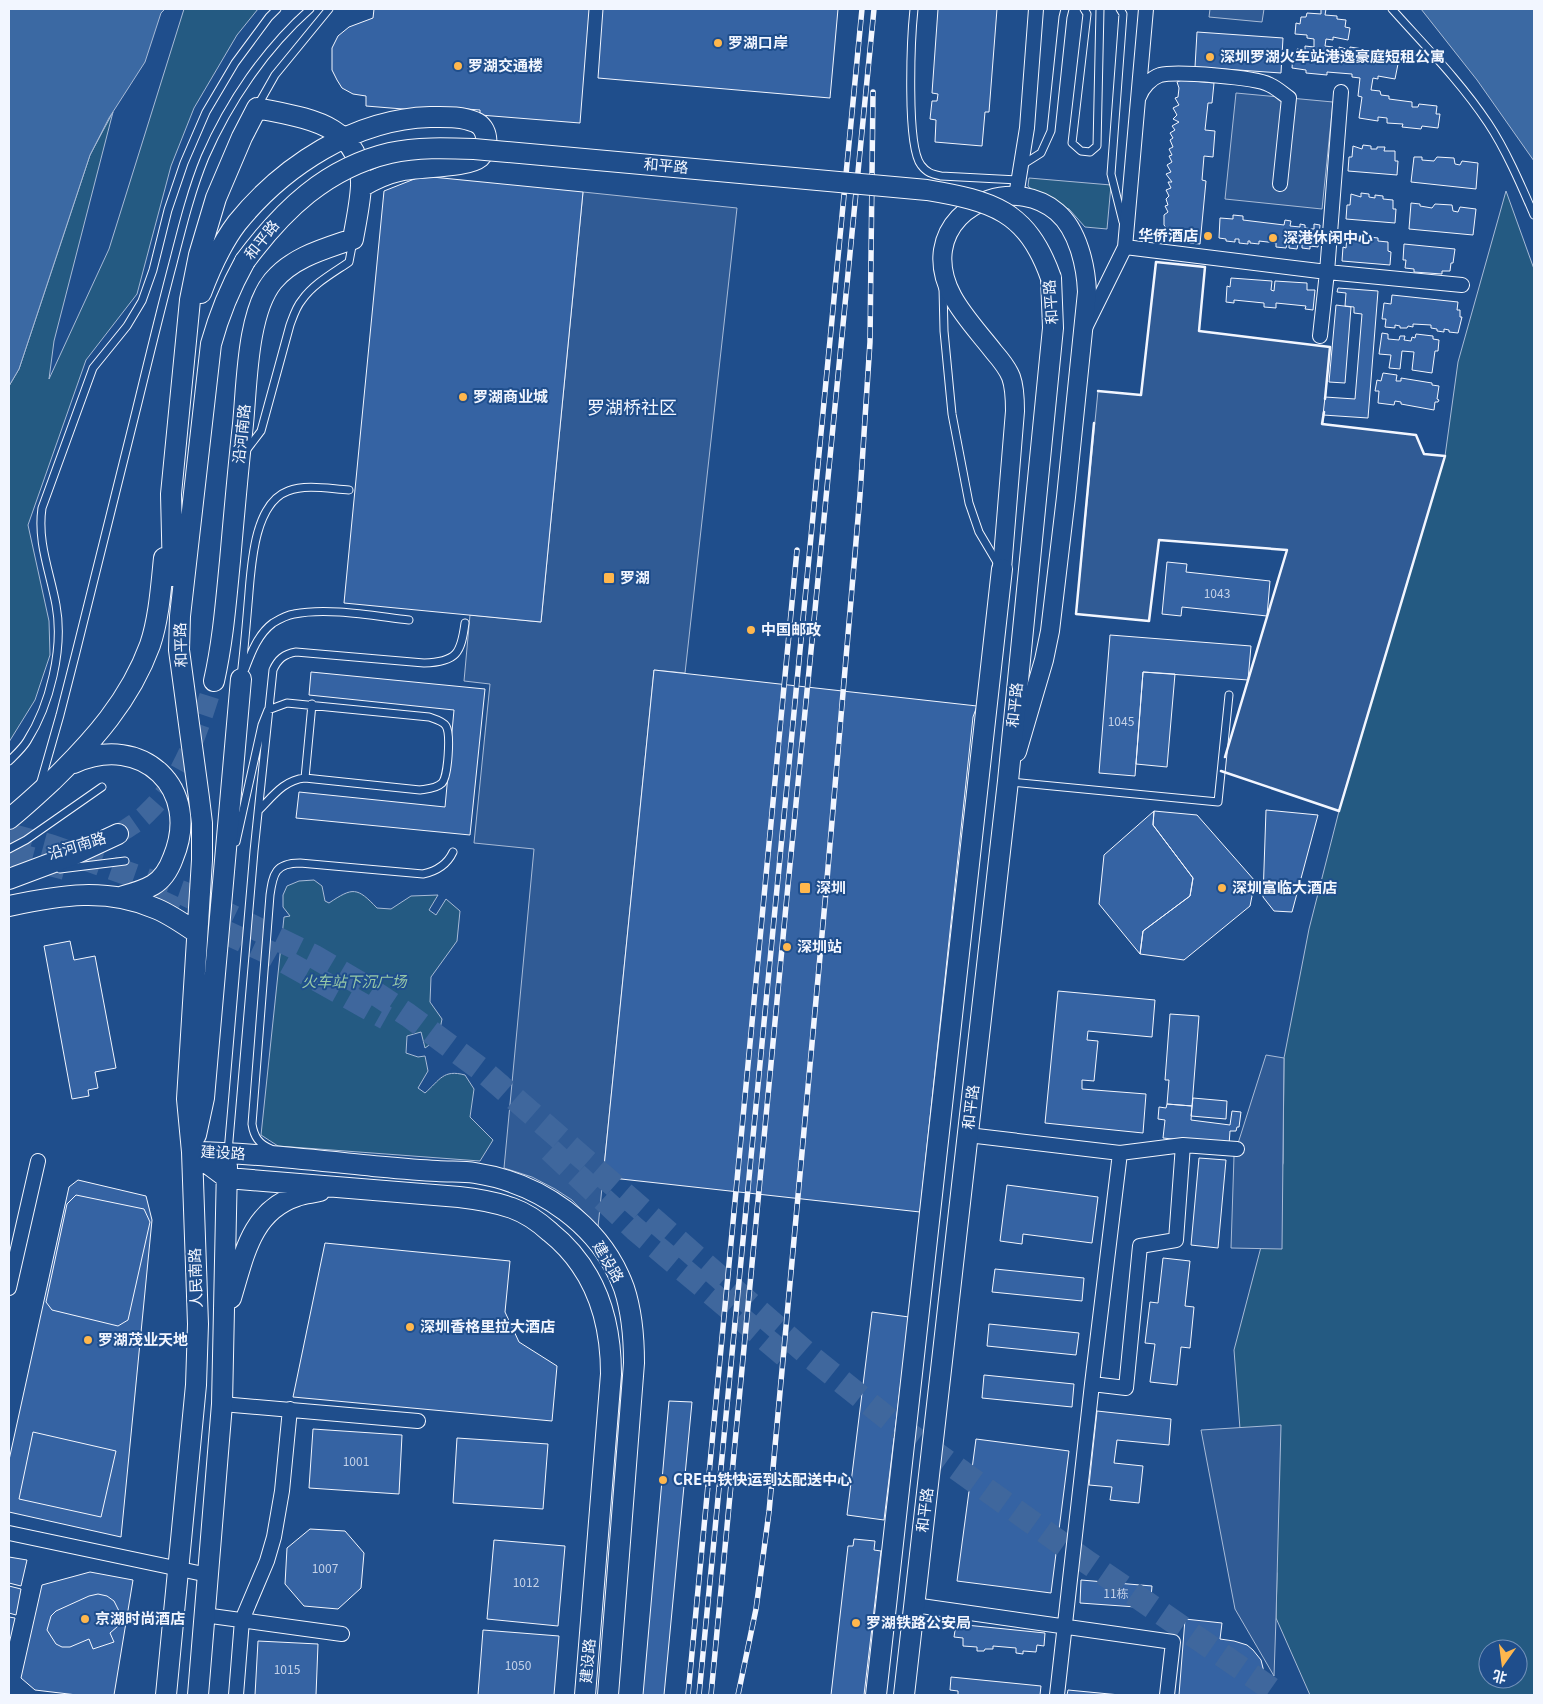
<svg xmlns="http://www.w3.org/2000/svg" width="1543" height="1704" viewBox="0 0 1543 1704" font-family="Georgia,'Noto Sans SC',serif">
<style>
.green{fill:#245a82;stroke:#a8bbd7;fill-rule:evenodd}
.parking{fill:#305b95;stroke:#a8bbd7}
.water{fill:#3b69a3;stroke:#a8bbd7}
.building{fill:#3563a3;stroke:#f2f6ff}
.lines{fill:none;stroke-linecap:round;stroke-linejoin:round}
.secondary-tunnel{stroke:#3f679d;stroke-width:20;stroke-dasharray:20 10;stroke-linecap:butt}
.trunk-tunnel{stroke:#3f679d;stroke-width:24;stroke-dasharray:24 12;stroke-linecap:butt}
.service-casing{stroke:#f2f6ff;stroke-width:9}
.minor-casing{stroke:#f2f6ff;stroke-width:16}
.tertiary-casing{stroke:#f2f6ff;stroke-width:20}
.secondary-casing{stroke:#f2f6ff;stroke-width:22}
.service{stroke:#1f4e8c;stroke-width:7}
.minor{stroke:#1f4e8c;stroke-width:14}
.tertiary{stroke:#1f4e8c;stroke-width:18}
.secondary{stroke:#1f4e8c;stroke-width:20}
.rail-casing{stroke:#f2f6ff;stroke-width:5.5}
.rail{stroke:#1f4e8c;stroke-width:4;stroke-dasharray:11;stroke-linecap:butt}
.secondary-bridge-casing{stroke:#f2f6ff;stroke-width:22;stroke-linecap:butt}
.secondary-bridge{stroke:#1f4e8c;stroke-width:20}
.wall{stroke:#f2f6ff;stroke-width:2.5}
.poi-dot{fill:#ffb74d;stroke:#1f4e8c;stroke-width:2}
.labels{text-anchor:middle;stroke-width:4;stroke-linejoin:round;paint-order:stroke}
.number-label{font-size:12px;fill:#c3d1e8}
.poi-label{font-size:15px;font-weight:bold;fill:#f2f6ff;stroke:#1f4e8c;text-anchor:start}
.street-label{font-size:15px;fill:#f2f6ff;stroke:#1f4e8c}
.park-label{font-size:15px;font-style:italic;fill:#97c8a6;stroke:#1f4e8c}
.quarter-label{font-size:18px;fill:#f2f6ff;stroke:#1f4e8c}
</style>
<rect width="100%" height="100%" fill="#1f4e8c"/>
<!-- green -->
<path class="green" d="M184,9H258L237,35L194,108L171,166L137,294L86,360L28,525L49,621L50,655L35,700L9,742V386L19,369L90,155L113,112L54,341L49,379L109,249Z
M1029,178L1111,185L1107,229L1085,227L1069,209L1045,201L1028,186Z
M1506,191L1534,269V1695H1310L1276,1618L1277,1573L1246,1508L1234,1350L1283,1163L1284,1058L1309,929L1339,811L1445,456L1458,362ZM1488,1649H1518V1679H1488Z
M314,880L322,886L325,901L329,903C353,887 357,887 377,908L391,909L411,896L438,895L429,910L436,915L446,899L460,911L457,941L431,977L430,1002L442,1019L438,1039L425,1048L421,1032L407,1036L406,1053L418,1057L425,1056L428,1071L418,1088L425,1093C440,1080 443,1069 465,1075L474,1089L470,1117L493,1140L480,1161L278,1146L261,1135L284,917L290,916L283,907V895L287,886L299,881Z"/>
<!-- parking -->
<path class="parking" d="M1210,9H1264L1262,22L1209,17Z
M1236,93L1333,102L1322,209L1225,199Z
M583,192L737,208L685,673L654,670L598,1227L572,1200L555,1189L532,1177L504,1168L534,849L474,843L490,684L464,681L470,615L541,622Z
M1156,262L1205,267L1199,331L1330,347L1323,424L1416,435L1424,454L1445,456L1339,811L1221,771L1287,550L1159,540L1149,621L1076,614L1098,391L1141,395Z
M1266,1055L1284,1058L1282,1249L1231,1248L1234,1156Z
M1281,1425L1276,1618L1274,1676L1235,1609L1201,1430Z"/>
<!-- water -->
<path class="water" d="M9,9H165L161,13L145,62L109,118L90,155L19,369L9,386Z
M1421,9H1534V161L1477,80Z"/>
<!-- building -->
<path class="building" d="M374,9H589L580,123L480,115V110L452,108V113L366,106V96L353,94L342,88L337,80L332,70V48L338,36L349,27L373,18Z
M603,9H838L830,98L598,78Z
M938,9H997L989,112H985L982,146L935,142L936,120L930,119L932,101H937L938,94L932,93Z
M1321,9H1326L1325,15L1337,16V19L1346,20L1345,27L1350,28L1348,40L1333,37V40L1326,39L1325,46L1333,47V51L1338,52L1339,47L1346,49V51H1349L1350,47L1369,50V54L1371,55V51L1396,55L1395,64H1398L1395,79L1378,76V79L1373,78L1371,90L1380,91L1381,95L1389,96V99L1412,102V107H1418L1419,104L1437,106L1436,114H1440L1438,128L1422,126L1421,129L1402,127L1403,124L1387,123V118L1378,117V121L1359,118L1362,97L1358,96L1360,78L1352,77V74L1327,72V75L1306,73V70L1292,68L1293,55H1297V49L1305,50V46L1314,47V39L1307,38V35L1295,34L1296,23L1300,24L1301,17H1306L1307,13L1321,14Z
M1197,32L1283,38L1281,73L1195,67Z
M1182,80L1214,83L1212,103H1208L1205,130L1215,131L1213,157L1204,156L1202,180L1206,181L1200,244L1167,241L1164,233L1168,230L1164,225V215L1168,212L1165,206L1168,205L1166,199L1169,196L1166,190L1171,188L1168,182H1172L1166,174L1171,172L1167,165L1172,162L1169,156L1172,155L1169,149L1173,147L1170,140L1173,138L1170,133L1175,130L1172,126L1179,122L1173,119L1177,115L1173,108L1179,105L1175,98L1178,97L1179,88L1177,82Z
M1363,145L1371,146V149H1377V147H1385L1384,151H1395V161H1398L1397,175L1348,171L1349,157H1352L1353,146L1362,149Z
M1414,157H1422V160L1434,161L1437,157L1454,158L1455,164L1460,165L1462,161L1478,163L1476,189L1411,182Z
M422,176L583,192L541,622L344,603L384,191Z
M1361,193L1369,194V197L1375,198V195L1383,196V199L1393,200V209H1396L1395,223L1346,219L1347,205H1350L1351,194L1361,197Z
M1411,203L1420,204V206L1432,208L1435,204L1452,205L1453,211L1458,212L1460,207L1476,209L1473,235L1409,229Z
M1233,215L1243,216V220L1284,225L1285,220L1291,221L1290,226L1300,227V224L1305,225V228L1314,229V224L1320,225L1318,247L1310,246V249L1302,248V245L1298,244L1297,249L1289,248V245L1287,244L1286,248L1276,247V243L1259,241V244L1250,243V241H1248V244L1239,243V239H1235V242L1226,241V239L1219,238L1220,218L1233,219Z
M1356,236L1365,237L1364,240H1370V237L1378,238V241L1388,242V251L1391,252L1390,265L1342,261L1343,247L1346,248L1347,237H1350V239L1356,240Z
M1404,244L1455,249L1453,263H1451L1450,271H1442V274L1414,272V269L1405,268L1406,260H1403Z
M1231,278L1272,281L1271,290L1274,291L1275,281L1307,283V290H1315L1313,310L1305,309L1306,306L1276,303V308L1264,307V303L1234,300V303L1226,302L1227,286L1230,287Z
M1338,288L1378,291L1368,418L1323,415L1325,397L1355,399L1362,314L1354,313V307L1345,306L1346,293L1337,292Z
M1392,295L1458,302L1457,310H1460V317H1462L1458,333L1449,332V330L1444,329V332L1437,331V329L1431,328V325L1413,324V327L1408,326L1407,328H1400V326L1395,325V328L1385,327L1386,319H1382L1384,303L1391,304Z
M1336,305L1351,307L1345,383L1329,382Z
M1382,333L1388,334V339L1399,340L1400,336H1405L1404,340L1411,341L1412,337L1415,338L1416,334L1433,336V339L1439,340L1438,351H1435L1432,373L1412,370L1414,352L1402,351L1400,369L1389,368L1391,355L1379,354Z
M1383,373L1397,375L1396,381H1401V378L1432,383V385L1439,386L1437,399L1439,400L1438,402H1435L1434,410L1401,404V402L1395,401L1394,405L1378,403L1379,391H1375L1377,380L1381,381Z
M1167,562L1187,564L1186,572L1270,581L1267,616L1182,607L1181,616L1162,614Z
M1110,635L1251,646L1248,680L1143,672L1135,776L1099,773Z
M654,670L977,706L973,717L920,1212L603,1177Z
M311,672L485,689L470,835L296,818L299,792L445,807L454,710L309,695Z
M1143,672L1175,674L1167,767L1136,764Z
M1266,810L1318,815L1292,912L1274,911L1263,897Z
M1154,811L1197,815L1255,881L1250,906L1184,960L1140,954L1143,931L1190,896L1193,878L1153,825Z
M1154,811L1153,825L1193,878L1190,896L1143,931L1140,954L1099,904L1104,855Z
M70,941L74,960L95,956L116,1068L95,1072L98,1088L88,1090L89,1096L72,1099L44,946Z
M1058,991L1155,1000L1152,1037L1088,1031L1087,1040L1098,1041L1094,1081L1082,1080V1089L1146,1094L1143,1133L1045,1123Z
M1170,1014L1199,1016L1192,1106L1167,1104L1169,1080H1165Z
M1193,1098L1227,1101L1226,1119L1191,1116Z
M1167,1104L1192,1106L1191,1120L1230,1125L1232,1111L1241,1112L1239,1127H1237L1236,1131H1230L1229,1145L1163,1138L1165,1120L1158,1119L1159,1107L1166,1108Z
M1199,1158L1226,1160L1218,1248L1191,1245Z
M78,1180L146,1196L152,1220L121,1537L9,1512V1460L69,1187Z
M1007,1185L1098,1197L1092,1243L1023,1234L1022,1244L1000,1241Z
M76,1195L144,1209L150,1222L128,1320L118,1326L52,1310L46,1302L67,1204Z
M325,1243L510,1261L505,1312L519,1342L557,1366L552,1421L293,1397Z
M1163,1258L1190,1261L1185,1306L1194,1307L1190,1348L1181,1347L1177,1385L1150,1382L1155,1344L1145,1343L1150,1302L1158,1303Z
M995,1269L1084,1278L1082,1301L992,1292Z
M872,1312L909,1317L884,1520L847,1515Z
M989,1324L1079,1333L1076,1355L987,1346Z
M984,1375L1074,1384L1072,1407L982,1398Z
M669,1401L692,1402L664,1695H643Z
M1097,1411L1171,1419L1169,1445L1117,1440L1114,1463L1143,1466L1139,1503L1110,1500L1112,1487L1089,1485Z
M313,1429L402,1435L399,1494L309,1488Z
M33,1432L116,1451L101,1517L19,1499Z
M457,1438L548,1444L543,1509L453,1503Z
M976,1439L1069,1451L1051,1593L957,1581Z
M310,1529L345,1531L364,1553L361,1588L338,1609L304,1606L285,1584L287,1548Z
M854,1539L875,1541L874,1550L881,1551L864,1695H831L848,1546H853Z
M494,1540L565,1546L558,1626L487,1619Z
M9,1557L27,1560L21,1586L9,1583Z
M90,1572L133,1580L114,1695H77L35,1690L21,1678L42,1585Z
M1081,1580L1152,1586L1150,1608L1080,1603Z
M9,1586L21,1589L16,1615L9,1613Z
M98,1594L107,1596L114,1601L120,1613L118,1626L110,1633L114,1642L93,1649L89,1639L70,1647H62L56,1644L47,1630L51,1616L56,1611L89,1596Z
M9,1617L15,1618L9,1644Z
M1185,1619L1222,1623L1220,1639L1234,1641L1247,1645L1253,1650L1261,1660L1263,1668L1264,1681L1258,1695H1179Z
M956,1624L1045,1633L1044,1646L1037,1645L1036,1652L1023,1651V1654L1016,1653V1648L993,1646V1649H985L984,1651H977V1647L963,1646V1638L954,1637Z
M483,1630L559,1636L554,1695H478Z
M258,1641L318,1644L316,1695H255Z
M951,1677L1041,1686L1040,1695H958V1691L950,1690Z
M1068,1690L1120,1695H1067Z"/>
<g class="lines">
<!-- secondary-tunnel -->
<path class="secondary-tunnel" d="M118,834C129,827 140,821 149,811C185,776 199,728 214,681"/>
<!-- trunk-tunnel -->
<path class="trunk-tunnel" d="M9,835L50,846L183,893L315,957L366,987L408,1015L483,1071L811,1357L892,1422L1087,1562L1280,1695
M9,853L65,868
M156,900L270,953L386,1018
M550,1150L635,1229L788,1358"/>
<!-- service casing -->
<g class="service-casing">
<path id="service" d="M914,9C911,37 906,146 921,165C927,173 932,174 941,176L1019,180
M1084,9L1087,14L1072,143L1081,151L1090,152L1097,146L1100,9
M1120,9L1123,14L1111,174L1123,222
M1392,9C1425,46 1460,81 1488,123C1506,150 1521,185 1534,215
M258,105L275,75L329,9
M1022,165L1041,153L1051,131L1063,17L1065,9
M943,288L944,331L952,414L969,503L979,532L998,564
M245,452L261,431L290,325C293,317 296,307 302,300C313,284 333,273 349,262L353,241
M245,669C251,653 258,634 273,623C278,620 287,615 294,614C328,607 374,616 409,620
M241,676C244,652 246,628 248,604C251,573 252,504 288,491C306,484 330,489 349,490
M9,761C15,755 22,749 27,741C50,705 64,648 56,605C50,572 37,542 42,508L93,368L127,326L142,301L153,270L168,210L184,163L206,112L235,63L269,17L277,9
M305,778L312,704
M1011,782L1218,802L1229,695
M40,785L60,715C86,614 111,513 136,411C148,362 160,312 173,263C182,228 191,191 205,157C229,102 265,49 310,9
M236,842L262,725L268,710L287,703L429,717C435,719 443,721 446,726C451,734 448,777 442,783C436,789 426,789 420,790L305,778C284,780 273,796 259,810
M9,849L26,840L102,787
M60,869L125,861
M271,1149C259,1144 254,1137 252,1124L270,895C273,874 275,863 300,863L423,874C437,871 447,865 453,852
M228,1152L254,851L273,670C278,659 284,654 296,652L424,663C457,662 461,653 465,623"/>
</g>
<!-- minor casing -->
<g class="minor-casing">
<path id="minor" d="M1139,97C1142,88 1151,78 1160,75C1176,71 1257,77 1270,85C1277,88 1283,94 1289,98L1280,184
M1016,196L1027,128L1036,9
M1125,247L1327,272L1462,285
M1086,326L1125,247L1146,9
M1320,336L1327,272L1341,92
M968,1135L1120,1153L1183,1145L1237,1149
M9,1288L38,1161
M1092,1384L1126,1388L1140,1246L1176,1240L1183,1145
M222,1404L418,1421
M9,1533L208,1575
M914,1605L1173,1642L1167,1695
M204,1615L342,1634
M236,1695L242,1620L267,1561L274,1537L282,1491L290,1409
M1057,1695L1092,1384L1120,1153"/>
</g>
<!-- tertiary casing -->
<g class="tertiary-casing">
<path id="tertiary" d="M1002,569L1015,411C1015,400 1015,388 1011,377C1007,367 1001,360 994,352C971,322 937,291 943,250C951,199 1019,179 1057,212C1078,230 1086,266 1087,292L1066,497L1050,631L1044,660L1017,752"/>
</g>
<!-- secondary casing -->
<g class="secondary-casing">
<path id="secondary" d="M201,293C210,269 221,244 237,223C283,166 355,119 430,117C445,117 461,116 475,122C488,127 490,147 480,157C467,168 418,166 399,171C385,174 373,180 361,187
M173,576L171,494L190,300L199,255L216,198L242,137L257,108C304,118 363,123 361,186C360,204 356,222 353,239C324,249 293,257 273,281C247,313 247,384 243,424C238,470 234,515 230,561C226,601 223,641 214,681
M74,763C142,732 202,789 173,858C169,869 163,879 153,885C143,891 131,894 120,897
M9,819C24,807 38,794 52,781C93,741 130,700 150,645C159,618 161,587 164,558
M9,879L73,855L118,834
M9,906C60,895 107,887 157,909C171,915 184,924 197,933
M196,1135L204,1098L241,679
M192,1152C253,1153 313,1160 373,1166C395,1168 416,1170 437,1171C450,1172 463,1171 475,1173C540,1183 601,1225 624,1288C632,1312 634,1338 634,1363L608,1695
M192,1152L227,1178L459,1197C477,1199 495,1202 512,1208C526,1213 539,1222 550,1232C595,1268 611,1318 611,1374L585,1695
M231,1298C244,1256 251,1211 297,1196C304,1193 313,1193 320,1191
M166,1695L196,1385L198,1324L192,1152L187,1099L202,860V823L199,798L179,650L180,616L211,344C219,315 230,288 245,261
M198,1695L222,1404L227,1166
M876,1695L1002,569
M904,1695L1008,781L1053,328L1051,278"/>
</g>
<!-- service -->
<use href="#service" class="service"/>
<!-- minor -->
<use href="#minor" class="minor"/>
<!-- tertiary -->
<use href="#tertiary" class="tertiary"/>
<!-- secondary -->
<use href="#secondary" class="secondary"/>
<!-- rail casing -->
<g class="rail-casing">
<path id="rail" d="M688,1695L797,550
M699,1695L862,9
M711,1695L788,885L874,9
M738,1695L756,1609L769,1512L826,891L860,495L870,342L873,92"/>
</g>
<!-- rail -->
<use href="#rail" class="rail"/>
<!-- secondary-bridge casing -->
<g class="secondary-bridge-casing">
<path id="secondary-bridge" d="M245,261C283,210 326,168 390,153C417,147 446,148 474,149L927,190C992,201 1027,210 1051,278"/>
</g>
<!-- secondary-bridge -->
<use href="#secondary-bridge" class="secondary-bridge"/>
<!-- wall -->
<path class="wall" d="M1098,391L1141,395L1156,262L1205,267L1199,331L1330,347L1325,399
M1094,423L1076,614L1149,621L1159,540L1287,550L1225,757
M1221,771L1339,811L1445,456L1424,454L1416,435L1322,424L1324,412"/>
</g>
<!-- markers -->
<g class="poi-dot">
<circle cx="718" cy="43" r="5"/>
<circle cx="1210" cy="57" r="5"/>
<circle cx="458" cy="66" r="5"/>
<circle cx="1208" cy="236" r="5"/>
<circle cx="1273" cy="238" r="5"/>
<circle cx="463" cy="397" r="5"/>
<rect x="603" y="572" width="12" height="12" rx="2.5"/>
<circle cx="751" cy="630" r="5"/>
<rect x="799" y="882" width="12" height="12" rx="2.5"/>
<circle cx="1222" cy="888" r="5"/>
<circle cx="787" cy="947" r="5"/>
<circle cx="410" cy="1327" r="5"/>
<circle cx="88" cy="1340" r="5"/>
<circle cx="663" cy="1480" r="5"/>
<circle cx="85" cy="1619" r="5"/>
<circle cx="856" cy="1623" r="5"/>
</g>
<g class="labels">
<!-- number labels -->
<g class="number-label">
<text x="1217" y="598">1043</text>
<text x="1121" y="726">1045</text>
<text x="356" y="1466">1001</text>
<text x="325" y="1573">1007</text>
<text x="526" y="1587">1012</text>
<text x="1116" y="1598">11栋</text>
<text x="518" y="1670">1050</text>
<text x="287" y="1674">1015</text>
</g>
<!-- poi labels -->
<g class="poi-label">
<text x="728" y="48">罗湖口岸</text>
<text x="1220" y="62">深圳罗湖火车站港逸豪庭短租公寓</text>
<text x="468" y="71">罗湖交通楼</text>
<text x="1198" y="241" text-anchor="end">华侨酒店</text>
<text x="1283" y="243">深港休闲中心</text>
<text x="473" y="402">罗湖商业城</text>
<text x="620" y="583">罗湖</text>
<text x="761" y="635">中国邮政</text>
<text x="816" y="893">深圳</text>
<text x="1232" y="893">深圳富临大酒店</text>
<text x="797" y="952">深圳站</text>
<text x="420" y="1332">深圳香格里拉大酒店</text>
<text x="98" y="1345">罗湖茂业天地</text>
<text x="673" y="1485">CRE中铁快运到达配送中心</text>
<text x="95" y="1624">京湖时尚酒店</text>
<text x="866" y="1628">罗湖铁路公安局</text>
</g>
<!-- street labels -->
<g class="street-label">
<text transform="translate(666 166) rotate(5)" y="5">和平路</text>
<text transform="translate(262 240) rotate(-51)" y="5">和平路</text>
<text transform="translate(1051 302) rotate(-94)" y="5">和平路</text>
<text transform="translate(242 434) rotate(-84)" y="5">沿河南路</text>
<text transform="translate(181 645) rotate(-92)" y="5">和平路</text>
<text transform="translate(1015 705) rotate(-84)" y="5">和平路</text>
<text transform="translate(77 846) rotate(-17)" y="5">沿河南路</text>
<text transform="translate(971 1107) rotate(-83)" y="5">和平路</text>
<text transform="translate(223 1153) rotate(3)" y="5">建设路</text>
<text transform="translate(608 1262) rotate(59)" y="5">建设路</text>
<text transform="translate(196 1278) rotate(-92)" y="5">人民南路</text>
<text transform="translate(925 1510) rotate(-83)" y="5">和平路</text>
<text transform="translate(588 1661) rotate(-85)" y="5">建设路</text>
</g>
<!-- park labels -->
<g class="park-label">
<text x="354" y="987">火车站下沉广场</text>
</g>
<!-- quarter labels -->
<g class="quarter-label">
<text x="632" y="414">罗湖桥社区</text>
</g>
</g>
<!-- border -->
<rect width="1543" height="1704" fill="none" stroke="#f2f6ff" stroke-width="20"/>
<!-- north arrow -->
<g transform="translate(1503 1664) rotate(194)"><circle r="24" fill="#1f4e8c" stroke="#7391ba"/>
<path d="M0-4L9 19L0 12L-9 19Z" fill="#ffb74d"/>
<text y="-8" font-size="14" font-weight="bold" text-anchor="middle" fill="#f2f6ff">北</text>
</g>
</svg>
